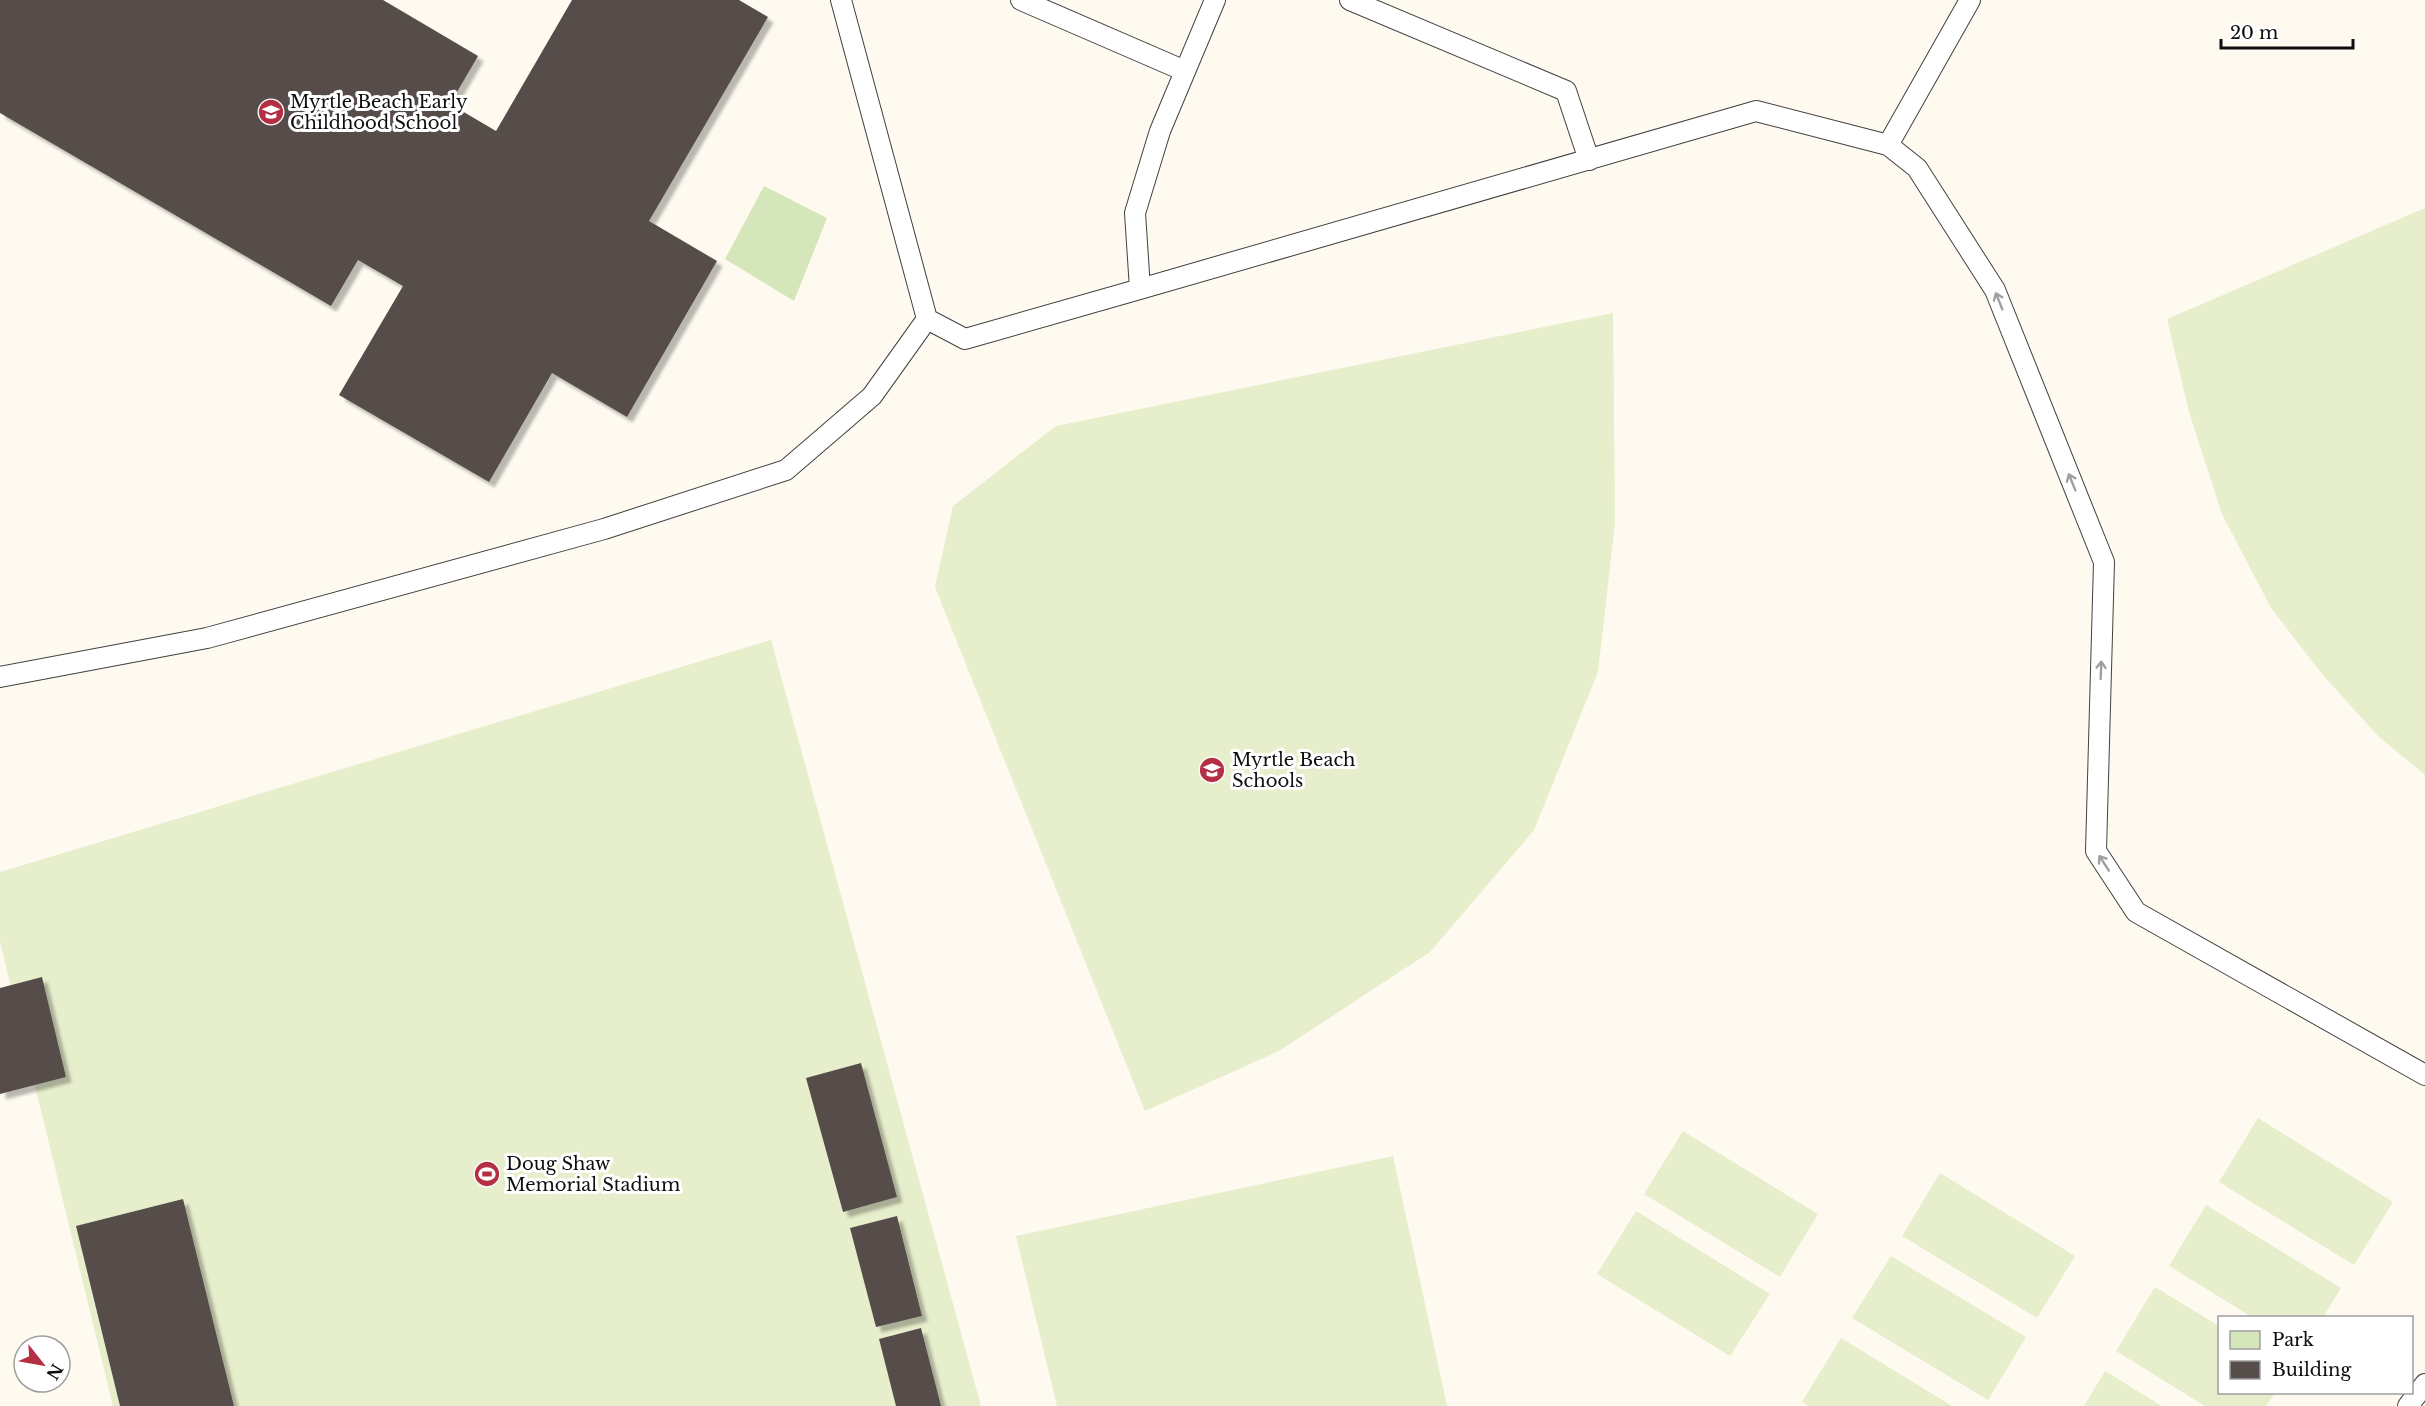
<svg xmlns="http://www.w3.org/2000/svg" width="2425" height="1406" viewBox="0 0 2425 1406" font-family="'Libre Baskerville',serif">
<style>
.green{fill:#d6e6bb}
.pitch{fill:#e6eecc}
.building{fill:#564e4b;filter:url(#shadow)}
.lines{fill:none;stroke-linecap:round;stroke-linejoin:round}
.service-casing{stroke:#414141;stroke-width:22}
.service{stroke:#fff;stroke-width:20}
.oneway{stroke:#9f9f9f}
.labels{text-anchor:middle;stroke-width:6;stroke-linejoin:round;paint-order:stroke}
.poi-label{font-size:18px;fill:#0e0e0e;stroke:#fff;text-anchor:start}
</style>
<defs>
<filter id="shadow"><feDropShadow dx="5.5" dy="5.5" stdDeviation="1.5" flood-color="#0004"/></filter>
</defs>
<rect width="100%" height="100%" fill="#fefaf0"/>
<!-- green -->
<path class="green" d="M764,186L827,218L794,301L725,259Z"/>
<!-- pitch -->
<path class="pitch" d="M2425,208V775L2378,736L2322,674L2271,608L2222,514L2189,412L2167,319Z
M1613,313L1615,523L1598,672L1534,830L1430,952L1279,1051L1145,1111L935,587L953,506L1056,426Z
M771,640L981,1406H113L0,942V872Z
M2258,1118L2393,1202L2354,1265L2219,1182Z
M1683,1131L1818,1214L1780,1277L1644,1194Z
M1393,1156L1447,1406H1057L1016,1236Z
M1940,1173L2075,1256L2037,1318L1902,1236Z
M2206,1205L2341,1288L2323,1317H2252L2169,1266Z
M1636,1211L1770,1294L1730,1356L1597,1274Z
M1891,1256L2026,1337L1988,1400L1852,1318Z
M2155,1287L2219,1326L2220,1392L2275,1393L2266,1406H2205L2116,1351Z
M1841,1338L1952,1406H1809L1802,1402Z
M2105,1371L2162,1406H2084Z"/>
<!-- building -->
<path class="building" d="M0,0H383L478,56L450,104L496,131L572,0H739L768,17L649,221L717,261L627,417L552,373L489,482L339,395L403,286L358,260L331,306L0,113Z
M42,977L66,1077L0,1094V988Z
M861,1063L897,1197L843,1212L806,1078Z
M183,1199L234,1406H120L76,1226Z
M897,1216L922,1316L876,1327L850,1228Z
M921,1328L941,1406H896L879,1339Z"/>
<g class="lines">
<!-- service casing -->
<g class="service-casing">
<path id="service" d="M841,0L927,319L965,339L1140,289L1135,213L1160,131L1215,0
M1021,0L1185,71
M1350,0L1566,91L1589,160
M1888,145L1970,0
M1140,289L1756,111L1888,145L1917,168L1995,290L2104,562L2096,851L2136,912L2425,1075
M0,677L207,638L604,529L786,470L872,396L927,319
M2408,1406L2425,1384"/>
</g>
<!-- service -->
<use href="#service" class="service"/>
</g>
<!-- one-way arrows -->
<defs><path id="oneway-shaft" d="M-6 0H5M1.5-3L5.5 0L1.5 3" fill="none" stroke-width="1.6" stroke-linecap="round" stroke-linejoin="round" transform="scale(1.5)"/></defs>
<g class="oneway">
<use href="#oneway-shaft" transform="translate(1999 301) rotate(-112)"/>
<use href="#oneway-shaft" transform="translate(2072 482) rotate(-112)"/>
<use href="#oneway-shaft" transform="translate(2101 670) rotate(-88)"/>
<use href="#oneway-shaft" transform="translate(2104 863) rotate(-123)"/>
</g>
<!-- icons -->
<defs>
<g id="school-disc" transform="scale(1.35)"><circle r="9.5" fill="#b42f43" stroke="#fff"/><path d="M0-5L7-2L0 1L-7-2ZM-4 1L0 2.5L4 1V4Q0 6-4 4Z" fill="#fff"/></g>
<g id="stadium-disc" transform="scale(1.35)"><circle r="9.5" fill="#b42f43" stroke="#fff"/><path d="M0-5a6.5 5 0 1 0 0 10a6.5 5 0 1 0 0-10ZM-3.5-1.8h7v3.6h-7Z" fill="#fff"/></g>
</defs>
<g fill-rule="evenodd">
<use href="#school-disc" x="271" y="112"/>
<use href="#school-disc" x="1212" y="770"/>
<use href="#stadium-disc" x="487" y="1174"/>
</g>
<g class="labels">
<!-- poi labels -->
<g class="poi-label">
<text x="290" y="108">Myrtle Beach Early<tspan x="290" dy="21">Childhood School</tspan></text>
<text x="1232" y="766">Myrtle Beach<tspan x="1232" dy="21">Schools</tspan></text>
<text x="506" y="1170">Doug Shaw<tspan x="506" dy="21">Memorial Stadium</tspan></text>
</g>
</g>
<!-- legend -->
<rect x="2218" y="1316" width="195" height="78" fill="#ffffff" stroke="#9f9f9f" stroke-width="1.5"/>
<rect x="2230" y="1331" width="30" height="18" fill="#d6e6bb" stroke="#9f9f9f" stroke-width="1.5"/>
<text x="2272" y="1346" font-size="18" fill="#0e0e0e">Park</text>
<rect x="2230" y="1361" width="30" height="18" fill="#564e4b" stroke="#9f9f9f" stroke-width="1.5"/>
<text x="2272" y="1376" font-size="18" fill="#0e0e0e">Building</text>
<!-- north arrow -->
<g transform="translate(42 1364) rotate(121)"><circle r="28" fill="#ffffff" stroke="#9f9f9f" stroke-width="1.5"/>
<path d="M0-4.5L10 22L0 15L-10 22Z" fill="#b42f43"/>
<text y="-9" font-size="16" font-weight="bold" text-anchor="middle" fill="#0e0e0e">N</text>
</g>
<!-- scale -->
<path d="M2221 39v9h132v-9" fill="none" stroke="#0e0e0e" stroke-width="3"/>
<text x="2230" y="39" font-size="18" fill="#0e0e0e" stroke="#ffffff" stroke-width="4.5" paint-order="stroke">20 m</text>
</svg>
